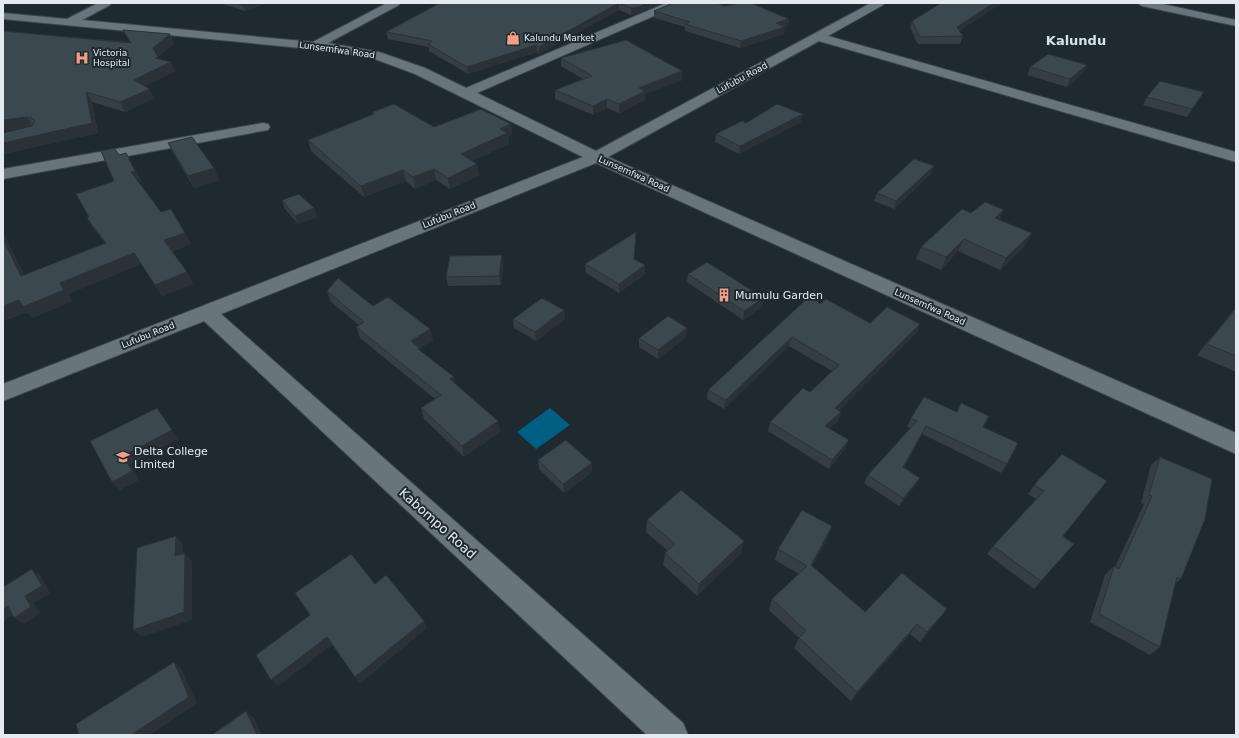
<svg xmlns="http://www.w3.org/2000/svg" width="1239" height="738" viewBox="0 0 1239 738" font-family="'DejaVu Sans',sans-serif">
<style>
.water{fill:#015f84}
.lines{fill:none;stroke-linecap:round;stroke-linejoin:round}
.minor-casing{stroke:#3d464c;stroke-width:2}
.minor{fill:#68757d;fill-rule:evenodd}
.wall{fill:#343e44}
.shaded-wall{fill:#2a3237}
.building{fill:#3c484f;stroke:#2a3237}
.labels{text-anchor:middle;stroke-width:4;stroke-linejoin:round;paint-order:stroke}
.far-poi-label{font-size:9px;fill:#e4ebf0;stroke:#1f2a30;text-anchor:start}
.far-street-label{font-size:9px;fill:#e4ebf0;stroke:#1f2a30}
.poi-label{font-size:11px;fill:#e4ebf0;stroke:#1f2a30;text-anchor:start}
.far-district-label{font-size:13px;font-weight:bold;fill:#d4e2eb;stroke:#1f2a30}
.near-street-label{font-size:13px;fill:#e4ebf0;stroke:#1f2a30}
</style>
<rect width="100%" height="100%" fill="#1f2a30"/>
<!-- water -->
<path class="water" d="M550,408L570,425L536,449L517,432Z"/>
<g class="lines">
<!-- minor casing -->
<g class="minor-casing">
<path id="minor" d="M98,3H111L110,5L82,20L313,42L387,3H400L399,5L328,43L379,52L425,68L466,88L666,3H680L679,5L477,93L596,151L871,3H884L883,5L828,36L1236,152V162L819,41L608,157L1236,433V454L596,163L221,314L683,723L688,735H647L204,321L3,401V384L583,157L415,74L372,58L322,50L3,19V13L67,19Z
M1137,3H1158L1236,20V26L1142,6Z
M263,123L268,124L270,127L268,130L3,179V169Z"/>
</g>
<!-- minor -->
<use href="#minor" class="minor"/>
</g>
<!-- wall -->
<path class="wall" d="M219,3H267L245,11Z
M662,3L638,13L631,15L619,10L539,54L537,52L468,74L429,51V47L388,39L386,32L438,4Z
M724,6L789,19L788,25L784,27V34L740,48L685,31V27L654,18V11Z
M912,21L960,31L963,36L960,44H918L910,28Z
M123,30L174,43L158,57L159,59L171,62L175,71L145,86L154,98L125,112L92,102L98,133L3,154V133L26,128L3,131V31L130,42Z
M561,58L682,80L645,94V100L619,113L607,108L593,115L555,99V90L583,79L561,66Z
M1030,67L1084,72L1067,87L1027,75Z
M1204,92L1187,117L1143,105L1147,97Z
M372,112L434,127L511,124L512,135L508,137L509,144L472,161L477,164L479,175L450,189L436,180L415,189L406,181L364,197L311,151L308,140L372,115Z
M801,122L739,154L715,142L716,134L746,123Z
M168,143L220,180L194,188L174,155Z
M126,153L141,181L139,182L161,212L185,233L191,244L172,251L187,272L193,284L162,296L141,264L68,294L72,301L32,318L27,312L3,321V232L24,275L105,243L94,229L87,218L89,217L114,181L119,155Z
M931,174L894,209L874,201L877,193Z
M282,200L314,208L317,217L298,224L285,209Z
M971,213L1000,220L1025,246L1000,270L958,251L941,270L916,259L921,247Z
M636,232L634,259L645,265V274L619,293L586,273L585,264Z
M503,264L501,285L448,286L446,277Z
M688,274L764,298L762,307L743,320L687,282Z
M327,291L373,306L430,329L433,340L420,348L421,351L455,383L500,432L464,457L424,419L421,408L435,399L360,338L356,327L359,325L331,302Z
M820,304L870,323L920,324L917,332L838,411V421L829,429L845,449L829,469L768,431L770,422L810,392L832,371L789,346L724,409L707,399L708,390Z
M1236,307V372L1197,355Z
M564,310L565,319L536,341L514,328L513,319Z
M686,337L658,359L639,347V338Z
M911,418L983,427L1007,464L1001,473L922,434L904,468L915,486L899,506L864,483L868,475L910,428L907,427Z
M1062,454L1063,536L1041,581L1034,589L987,554L993,546L1036,499L1028,494L1034,485Z
M1160,457L1181,579L1175,584L1160,647L1150,655L1090,622L1105,575L1114,566L1115,567L1144,504L1141,503L1151,465Z
M538,460L592,463V472L564,493L539,469Z
M647,520L744,541L741,553L697,596L663,565L665,553L668,551L646,532Z
M832,526L828,537L812,566L865,612L947,609L939,619L920,642L910,634L851,701L794,648L799,638L769,610L772,599L799,574L775,560L778,549Z"/>
<!-- shaded-wall -->
<path class="shaded-wall" d="M247,3H267L245,11L242,5Z
M619,3V10L539,54V47Z
M647,3H662L638,13L631,15V8Z
M994,3H1002L955,34L957,27Z
M789,19L788,25L775,30L776,23Z
M785,27L784,34L740,48L741,41Z
M170,34L174,43L157,57H158L162,66L171,62L175,71L139,89L134,80L153,48Z
M536,45L537,52L468,74L467,67Z
M1087,65L1084,72L1067,87L1070,79Z
M682,71V80L645,94V100L619,113V104L639,88Z
M150,89L154,98L125,112L120,102Z
M86,92L92,102L98,133L3,154V143L92,123Z
M607,99V108L593,115V106Z
M803,114L801,122L739,154L740,146Z
M27,117L33,127L3,131V120Z
M511,124L512,135L508,137L509,144L463,165L461,154L500,129Z
M126,153L132,164L141,181L137,182L131,172Z
M477,164L479,175L450,189L448,178Z
M934,166L931,174L894,209L896,201Z
M214,168L220,180L194,188L188,176Z
M434,169L436,180L415,189L413,177Z
M403,170L406,181L364,197L361,186Z
M314,208L317,217L298,224L295,216Z
M1004,210L999,222L995,218Z
M3,232L30,287L21,276L3,239Z
M185,233L191,244L170,251L164,240Z
M1032,233L1025,246L1000,270L1006,258Z
M964,239L958,251L941,270L946,257Z
M134,253L141,264L68,294L72,301L32,318L27,312L3,321V306Z
M502,255L503,264L501,285L499,276Z
M645,265V274L619,293V284Z
M187,272L193,284L162,296L155,285Z
M764,298L762,307L743,320L744,311Z
M564,310L565,319L536,341L535,332Z
M920,324L917,332L832,417L835,408Z
M687,328L686,337L658,359V350Z
M430,329L433,340L420,348L423,359L411,341Z
M792,337L789,346L724,409L726,400Z
M454,377L456,388L450,379Z
M157,408L178,439L131,464L139,480L120,490L112,482L123,456Z
M841,412L838,421L822,435L825,426Z
M498,421L500,432L464,457L462,446Z
M926,426L922,434L899,476L903,467Z
M849,440L845,449L829,469L832,460Z
M592,463V472L564,493L563,484Z
M920,478L915,486L899,506L903,498Z
M832,526L828,537L806,576L811,565Z
M176,536L183,544L182,564L175,556Z
M744,541L741,553L697,596L699,584Z
M185,553L192,561V620L142,637L133,630Z
M32,569L41,576L50,593L34,603L40,613L24,624L14,618L25,596Z
M8,606L17,612L3,622V609Z
M947,609L939,619L920,642L927,632Z
M424,621L427,628L360,684L355,677Z
M917,624L910,634L851,701L857,692Z
M327,637L332,645L278,686L271,680Z
M174,662L182,670L197,703L150,735H131Z
M246,711L254,718L262,735H257Z"/>
<!-- building -->
<path class="building" d="M237,3H247L242,5Z
M439,3H647L639,7L631,8L619,3L539,47L536,45L467,67L428,44L432,41L386,32L438,4Z
M673,3H717L724,6L740,3H751L789,19L776,23L785,27L741,41L685,24L690,22L654,11Z
M941,3H994L957,27L963,36L920,37L912,21Z
M123,30L170,34L153,48L158,57L155,58L171,62L134,80L150,89L120,102L86,92L92,123L3,143V133L32,126L35,121L32,118L27,117L3,120V31L131,43Z
M626,40L682,71L639,88L645,91L619,104L607,99L593,106L555,90L592,76L561,58Z
M1048,54L1087,65L1070,79L1030,67Z
M1160,81L1204,92L1192,109L1147,97Z
M394,104L434,127L481,109L511,124L500,129L507,133L461,154L477,164L448,178L434,169L413,177L403,170L361,186L308,140L374,114L372,112Z
M777,104L803,114L740,146L716,134L742,121L746,123Z
M192,137L214,168L188,176L168,143Z
M114,148L119,155L126,153L135,171L131,172L161,212L171,209L185,233L164,240L187,272L155,285L134,253L60,283L64,290L23,307L19,300L3,306V239L21,276L106,243L87,218L89,217L76,194L114,181L101,151Z
M914,159L934,166L896,201L877,193Z
M299,194L314,208L295,216L282,200Z
M985,202L1004,210L995,218L1032,233L1006,258L964,239L946,257L921,247L962,209L971,213Z
M636,232L634,259L645,265L619,284L585,264Z
M502,255L499,276L446,277L450,256Z
M707,262L764,298L744,311L688,274Z
M338,278L373,306L388,297L430,329L411,341L420,348L418,349L454,377L450,379L498,421L462,446L421,408L441,395L356,327L364,322L327,291Z
M811,295L820,304L826,299L870,323L887,307L920,324L835,408L841,412L825,426L849,440L832,460L770,422L803,388L810,392L839,365L792,337L726,400L708,390Z
M542,298L564,310L535,332L513,319Z
M1236,308V356L1207,344Z
M668,316L687,328L658,350L639,338Z
M924,397L957,412L961,403L989,416L983,427L1018,443L1007,464L926,426L903,467L920,478L903,498L868,475L917,421L911,418Z
M157,408L172,430L123,456L132,471L112,482L90,441Z
M566,440L592,463L563,484L538,460Z
M1062,454L1107,481L1063,536L1074,544L1041,581L993,546L1044,491L1034,485Z
M1160,457L1212,479L1205,519L1181,579L1177,577L1160,647L1099,614L1114,566L1119,569L1152,496L1149,495Z
M681,490L744,541L699,584L665,553L675,544L647,520Z
M802,510L832,526L811,565L865,612L902,573L947,609L927,632L917,624L857,692L799,638L806,631L772,599L807,566L778,549Z
M176,536L175,556L185,553L184,612L133,630L137,548Z
M351,554L375,584L386,575L424,621L355,677L327,637L271,680L256,655L310,615L295,593Z
M32,569L42,586L25,596L31,607L14,618L8,606L3,609V587Z
M174,662L189,697L131,735H79L76,724Z
M246,711L257,735H212Z"/>
<!-- icons -->
<defs>
<g id="shop-bare" transform="scale(1.08)"><path d="M-5-2.5h2.3a2.7 3.5 0 0 1 5.4 0H5L5.5 6h-11ZM-1.5-2.5h3a1.5 2.3 0 0 0-3 0Z" fill="#f49e87" stroke="#1f2a30" stroke-width="2.5" paint-order="stroke"/></g>
<g id="hospital-bare" transform="scale(1.08)"><path d="M-5-5h3v3.5h4V-5h3V5h-3V1.5h-4V5h-3Z" fill="#f49e87" stroke="#1f2a30" stroke-width="2.5" paint-order="stroke"/></g>
<g id="building-bare" transform="scale(1.08)"><path d="M-4-6H4V6H1V3H-1V6H-4ZM-2.5-4.3h1.7v1.8h-1.7ZM.8-4.3h1.7v1.8H.8ZM-2.5-1h1.7V.8h-1.7ZM.8-1h1.7V.8H.8Z" fill="#f49e87" stroke="#1f2a30" stroke-width="2.5" paint-order="stroke"/></g>
<g id="university-bare" transform="scale(1.08)"><path d="M0-5L7-2L0 1L-7-2ZM-4 1L0 2.5L4 1V4Q0 6-4 4Z" fill="#f49e87" stroke="#1f2a30" stroke-width="2.5" paint-order="stroke"/></g>
</defs>
<g fill-rule="evenodd">
<use href="#shop-bare" x="513" y="38"/>
<use href="#hospital-bare" x="82" y="58"/>
<use href="#building-bare" x="724" y="295"/>
<use href="#university-bare" x="123" y="457"/>
</g>
<g class="labels">
<!-- far-poi labels -->
<g class="far-poi-label">
<text x="524" y="41">Kalundu Market</text>
<text x="93" y="56">Victoria<tspan x="93" dy="10">Hospital</tspan></text>
</g>
<!-- far-street labels -->
<g class="far-street-label">
<text transform="translate(337 50) rotate(8)" y="3">Lunsemfwa Road</text>
<text transform="translate(742 78) rotate(-28)" y="3">Lufubu Road</text>
<text transform="translate(634 174) rotate(24)" y="3">Lunsemfwa Road</text>
<text transform="translate(449 215) rotate(-22)" y="3">Lufubu Road</text>
<text transform="translate(930 307) rotate(24)" y="3">Lunsemfwa Road</text>
<text transform="translate(148 335) rotate(-22)" y="3">Lufubu Road</text>
</g>
<!-- poi labels -->
<g class="poi-label">
<text x="735" y="299">Mumulu Garden</text>
<text x="134" y="455">Delta College<tspan x="134" dy="13">Limited</tspan></text>
</g>
<!-- far-district labels -->
<g class="far-district-label">
<text x="1076" y="45">Kalundu</text>
</g>
<!-- near-street labels -->
<g class="near-street-label">
<text transform="translate(438 523) rotate(42)" y="5">Kabompo Road</text>
</g>
</g>
<!-- border -->
<rect width="1239" height="738" fill="none" stroke="#e4ebf0" stroke-width="8"/>
</svg>
